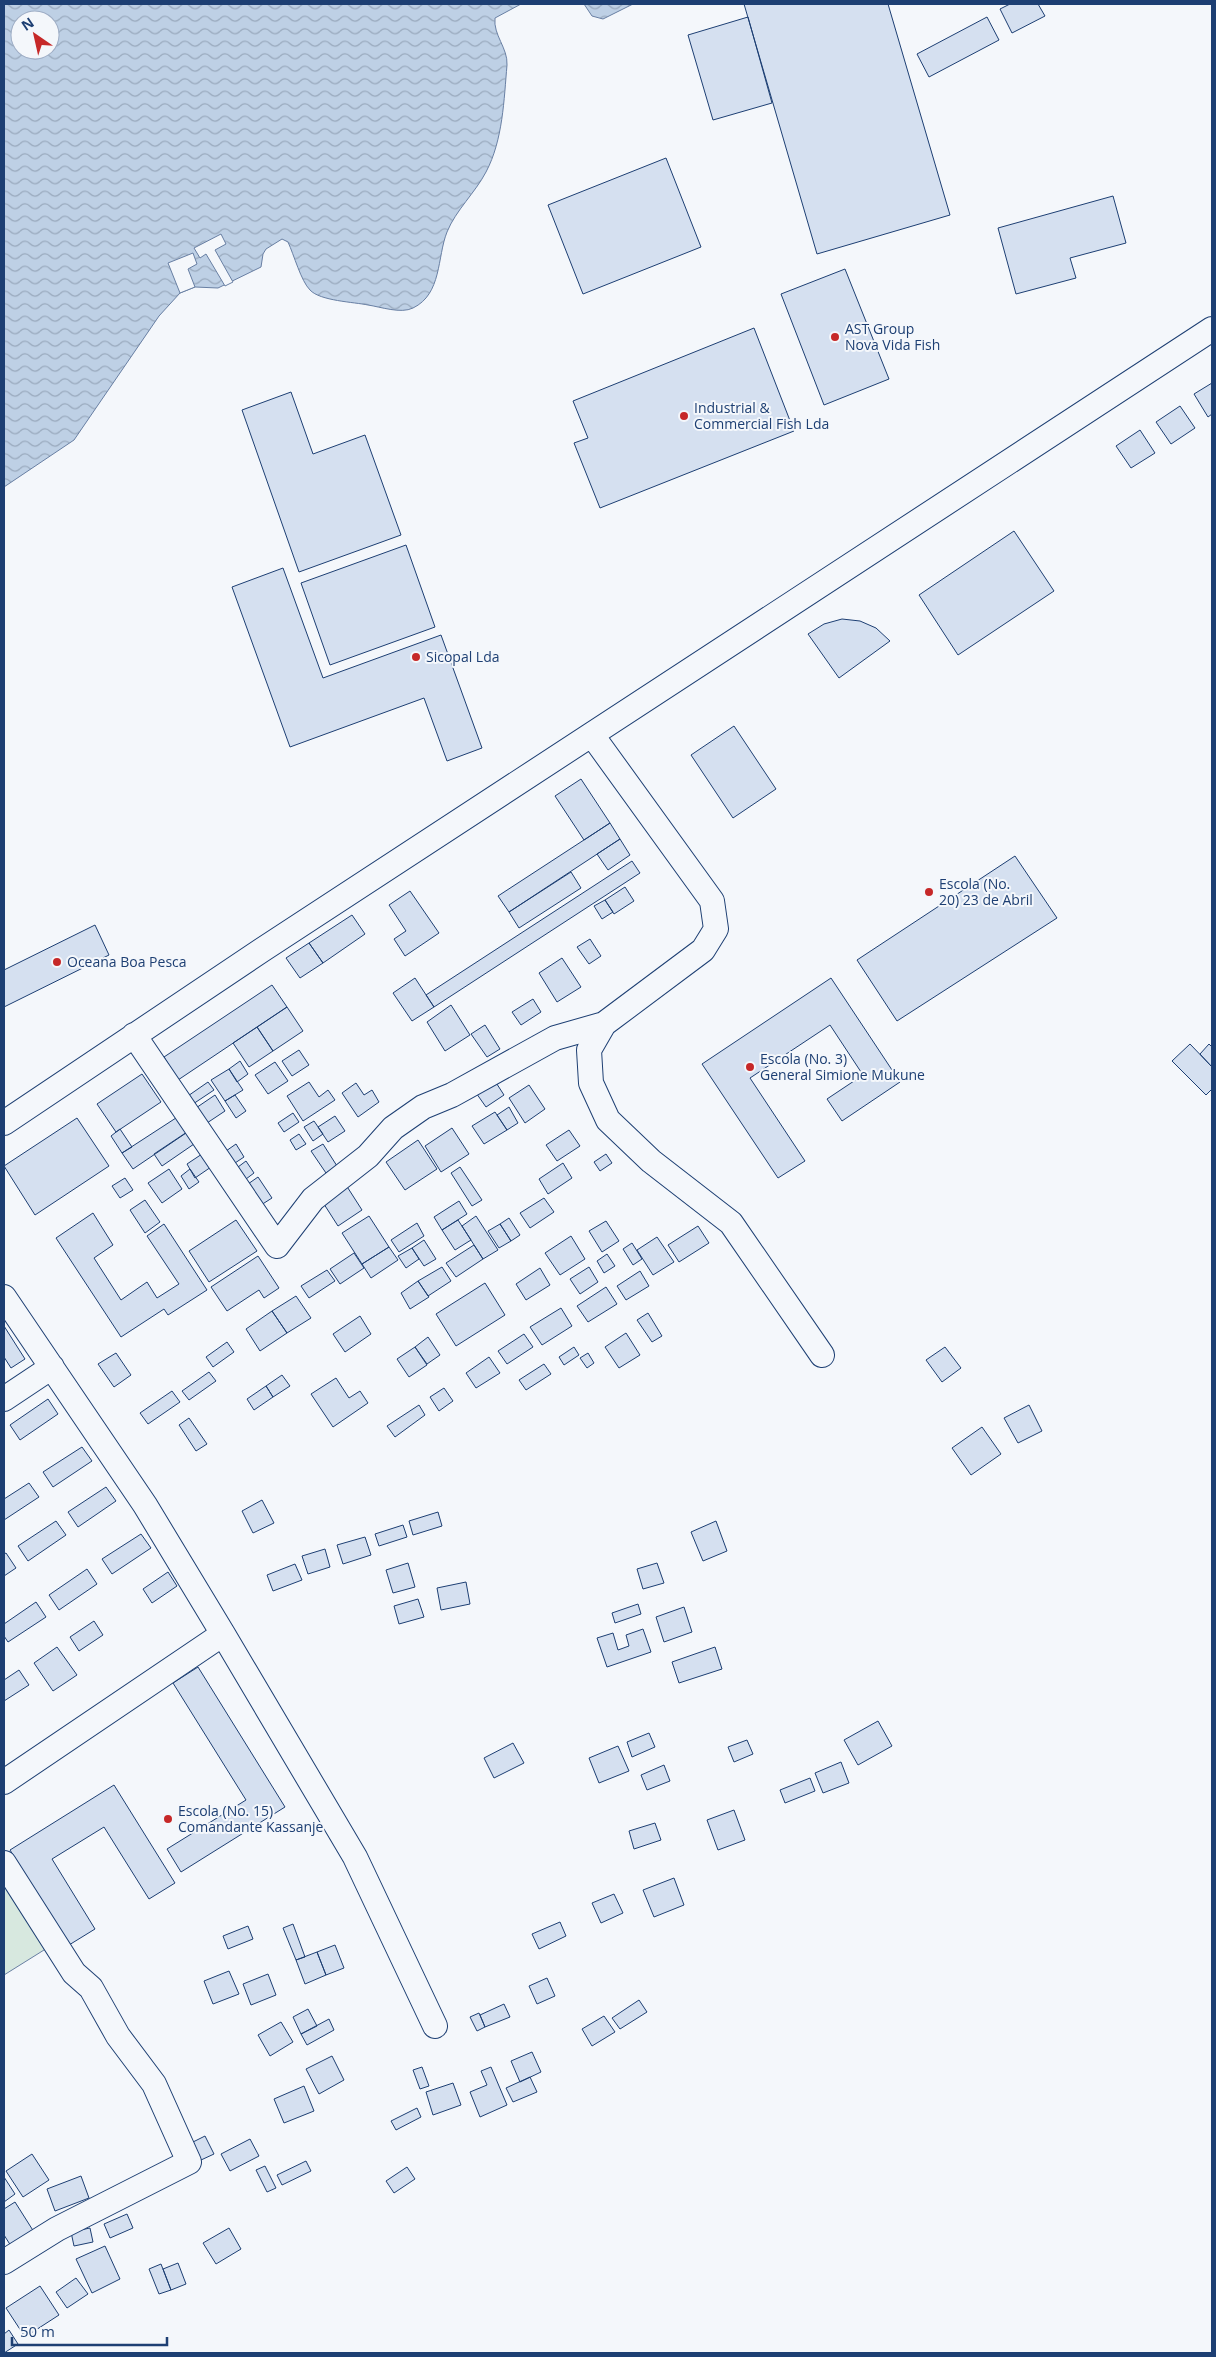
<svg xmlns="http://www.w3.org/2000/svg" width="1216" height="2357" viewBox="0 0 1216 2357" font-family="'Open Sans',sans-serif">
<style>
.pitch{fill:#d7e8df;stroke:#687fa3}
.water{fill:url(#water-waves);stroke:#687fa3;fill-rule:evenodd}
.pier{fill:#f4f7fb;stroke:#687fa3}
.building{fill:#d5e0f0;stroke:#1d3f73}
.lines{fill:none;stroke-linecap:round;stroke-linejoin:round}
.minor-casing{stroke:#1d3f73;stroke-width:26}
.minor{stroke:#f4f7fb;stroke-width:24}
.poi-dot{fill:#c62828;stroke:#f4f7fb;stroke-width:2}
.labels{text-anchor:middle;stroke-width:4;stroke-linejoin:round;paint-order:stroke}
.poi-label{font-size:14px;fill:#1d3f73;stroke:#f4f7fb;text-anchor:start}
</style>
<defs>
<pattern id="water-waves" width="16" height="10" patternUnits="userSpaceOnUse" patternTransform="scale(1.25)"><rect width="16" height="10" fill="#bed0e5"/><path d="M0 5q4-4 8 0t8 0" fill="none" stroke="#9aaabe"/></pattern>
</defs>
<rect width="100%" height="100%" fill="#f4f7fb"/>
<!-- pitch -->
<path class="pitch" d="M4,1868L52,1945L4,1975Z"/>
<!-- water -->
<path class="water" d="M4,4H521L495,18C493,35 508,48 507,65C504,99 503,140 486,172C475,193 456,210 447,232C437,257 442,294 413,308C401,314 381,307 368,305C354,302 320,301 310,290C301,281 294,255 288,242L282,239L266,249L263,254L261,267L218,288L195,287L180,293L159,316L74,440L4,487ZM20,20H50V50H20Z
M584,4H633L603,19L592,16Z"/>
<!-- pier -->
<path class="pier" d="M221,234L226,244L215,250L233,282L225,286L206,254L200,258L194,248Z
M193,253L197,264L188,269L195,287L180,293L168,263Z"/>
<!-- building -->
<path class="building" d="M744,4H888L950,215L817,254Z
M1010,4H1038L1045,16L1012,33L1000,9Z
M748,17L772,103L713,120L688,35Z
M987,17L999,40L929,77L917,54Z
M666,158L701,247L583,294L548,205Z
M1113,196L1126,243L1070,258L1076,278L1016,294L998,228Z
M845,269L889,379L824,405L781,294Z
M754,328L794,431L600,508L574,443L588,438L573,401Z
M1212,383V414L1208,417L1194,394Z
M291,392L313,454L365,435L401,535L299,572L242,410Z
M1180,406L1195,428L1171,444L1156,422Z
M1140,430L1155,453L1131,468L1116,446Z
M1014,531L1054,591L958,655L919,595Z
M406,545L435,627L330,665L301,583Z
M283,568L323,678L441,635L482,748L447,761L424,698L290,747L232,587Z
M842,619L860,621L876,628L890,641L839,678L808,634L824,624Z
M734,726L776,789L733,818L691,755Z
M581,779L610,823L584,840L555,796Z
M610,823L620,839L509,912L498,896Z
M620,839L630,855L608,870L597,854Z
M1015,856L1057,918L897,1021L857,960Z
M632,861L640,873L434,1007L426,995Z
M571,872L581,888L519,928L509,912Z
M625,887L634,901L614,914L605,900Z
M410,891L439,933L405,956L394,939L406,931L389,905Z
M605,900L613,912L602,919L594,906Z
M352,915L365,934L323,963L309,943Z
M95,925L109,955L4,1007V970Z
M590,939L601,956L589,964L577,947Z
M309,943L323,963L300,978L286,958Z
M562,958L581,987L557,1002L539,973Z
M415,978L434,1007L412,1021L393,993Z
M831,978L900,1082L842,1121L827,1099L863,1075L830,1025L750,1078L805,1161L778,1178L702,1064Z
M272,985L287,1007L178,1080L164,1057Z
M533,999L541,1012L521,1025L512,1012Z
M451,1005L470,1035L445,1051L427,1022Z
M287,1007L303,1031L273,1051L257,1027Z
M485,1025L500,1049L487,1057L471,1034Z
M257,1027L273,1051L249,1067L233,1043Z
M1190,1044L1212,1067V1089L1206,1095L1172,1061Z
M1209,1044L1212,1047V1067L1200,1054Z
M299,1050L309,1065L292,1076L282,1061Z
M240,1061L248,1074L237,1082L229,1069Z
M275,1062L288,1081L268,1094L255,1075Z
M229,1069L243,1090L225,1101L211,1080Z
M142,1074L161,1102L116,1132L97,1104Z
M493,1078L504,1095L486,1107L474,1090Z
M208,1082L214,1090L190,1106L185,1098Z
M309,1082L319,1097L328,1090L335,1100L303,1121L287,1096Z
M356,1083L364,1095L372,1090L379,1102L358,1117L342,1093Z
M529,1085L545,1109L525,1123L509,1098Z
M215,1095L225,1111L204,1125L193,1110Z
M235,1095L246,1111L236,1118L225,1101Z
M509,1107L518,1123L507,1130L497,1115Z
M495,1112L507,1130L484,1144L472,1126Z
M293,1113L299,1122L284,1132L278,1123Z
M179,1116L189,1131L133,1169L122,1153Z
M335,1116L345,1131L328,1142L318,1127Z
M77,1118L109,1166L35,1215L4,1166Z
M314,1121L323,1134L313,1141L304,1127Z
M452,1128L469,1154L441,1172L425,1146Z
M120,1129L132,1147L122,1153L111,1136Z
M569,1130L580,1146L557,1161L546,1145Z
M187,1132L194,1144L162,1166L154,1154Z
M299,1134L306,1144L296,1150L290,1140Z
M418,1140L437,1169L405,1190L386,1162Z
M236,1144L244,1157L235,1163L226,1151Z
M323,1144L337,1166L326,1173L311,1151Z
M202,1154L211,1167L195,1178L187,1164Z
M606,1154L612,1163L600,1171L594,1162Z
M246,1161L254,1173L246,1179L238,1167Z
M563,1163L572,1178L548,1194L539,1179Z
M460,1167L482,1200L472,1206L451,1173Z
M169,1169L182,1189L162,1203L148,1183Z
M190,1169L199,1182L189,1189L181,1176Z
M258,1177L272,1198L261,1205L248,1184Z
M125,1178L133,1190L120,1198L112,1186Z
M346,1185L362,1210L338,1226L322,1201Z
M544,1198L554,1212L530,1228L520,1213Z
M145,1200L160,1222L145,1233L130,1210Z
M459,1201L467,1214L442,1230L434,1217Z
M93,1213L113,1245L94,1258L121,1300L147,1282L157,1298L179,1284L147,1236L164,1224L207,1290L168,1315L164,1309L121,1337L56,1238Z
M369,1216L389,1247L362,1264L342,1233Z
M476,1216L498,1250L483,1259L462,1226Z
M509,1218L520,1235L511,1241L500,1224Z
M236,1220L257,1251L209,1282L189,1251Z
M458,1220L471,1240L455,1250L442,1230Z
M606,1221L619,1241L602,1252L589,1231Z
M417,1223L424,1236L399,1252L391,1240Z
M500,1224L511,1241L499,1248L488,1231Z
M698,1226L709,1243L679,1262L668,1245Z
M571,1236L585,1259L560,1275L545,1253Z
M657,1237L674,1262L653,1275L637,1250Z
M424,1240L436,1259L424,1266L412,1248Z
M632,1243L642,1259L633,1265L623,1249Z
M474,1245L483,1259L456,1277L446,1263Z
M389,1247L398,1260L371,1278L362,1264Z
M412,1248L419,1259L406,1268L398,1256Z
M354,1253L364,1268L340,1284L330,1269Z
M607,1254L615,1266L604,1273L597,1261Z
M258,1256L279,1288L264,1298L259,1290L227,1311L211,1287Z
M442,1267L451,1281L428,1296L418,1281Z
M589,1267L598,1282L580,1294L570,1279Z
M540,1268L550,1285L526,1300L516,1284Z
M327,1270L335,1281L309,1298L301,1286Z
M640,1271L649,1286L626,1300L617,1286Z
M418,1281L429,1297L410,1309L401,1293Z
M485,1283L505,1315L456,1346L436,1314Z
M606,1287L617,1304L588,1322L577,1306Z
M296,1296L311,1318L287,1333L272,1311Z
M561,1308L572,1326L542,1345L530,1327Z
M272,1311L287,1333L260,1351L246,1329Z
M648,1313L662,1336L652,1342L637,1320Z
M360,1316L371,1334L345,1352L333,1334Z
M4,1326L25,1359L11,1368L4,1357Z
M626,1333L640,1355L619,1368L605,1347Z
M524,1334L533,1347L507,1364L498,1351Z
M428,1337L440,1355L427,1364L415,1347Z
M227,1342L234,1352L213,1367L206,1357Z
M415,1347L427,1365L409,1377L397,1359Z
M574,1347L579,1355L564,1365L559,1357Z
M945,1347L961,1368L942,1382L926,1360Z
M116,1353L131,1375L114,1387L98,1364Z
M588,1353L594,1363L587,1368L580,1358Z
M489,1357L500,1373L476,1388L466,1373Z
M544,1364L551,1374L526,1390L519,1380Z
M209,1372L216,1381L189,1400L182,1391Z
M282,1375L290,1386L273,1397L266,1386Z
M336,1378L349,1398L360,1391L368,1403L333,1427L311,1394Z
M266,1386L273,1397L254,1410L247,1399Z
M444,1388L453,1401L439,1411L430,1397Z
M172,1391L180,1402L148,1424L140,1413Z
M48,1399L58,1414L20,1440L10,1425Z
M419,1405L425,1415L395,1437L387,1426Z
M1029,1405L1042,1431L1018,1443L1004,1418Z
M189,1418L207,1444L196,1451L179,1425Z
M982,1427L1001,1454L971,1475L952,1448Z
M82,1447L92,1461L53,1487L43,1472Z
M29,1483L39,1497L4,1520V1499Z
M106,1487L116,1501L78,1527L68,1512Z
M262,1500L274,1523L253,1533L242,1511Z
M438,1512L442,1526L413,1535L409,1521Z
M56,1521L66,1535L28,1561L18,1546Z
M716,1521L727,1551L703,1561L691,1532Z
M403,1525L407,1537L379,1546L375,1534Z
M141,1534L151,1548L112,1574L102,1559Z
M365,1537L371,1555L343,1564L337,1545Z
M325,1549L330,1567L308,1574L302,1556Z
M6,1553L16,1568L4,1576V1554Z
M408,1563L415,1587L393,1593L386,1570Z
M657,1563L664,1583L643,1589L637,1569Z
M295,1564L302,1580L273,1591L267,1575Z
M87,1569L97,1584L59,1610L49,1595Z
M168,1572L177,1586L152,1603L143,1589Z
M466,1582L470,1604L441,1610L437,1588Z
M418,1599L424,1617L399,1624L394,1606Z
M36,1602L46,1617L8,1642L4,1636V1624Z
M638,1604L641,1614L615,1623L612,1613Z
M684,1607L692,1632L664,1642L656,1617Z
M94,1621L103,1635L79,1651L70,1637Z
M643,1629L651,1652L607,1667L597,1638L613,1633L618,1650L629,1646L626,1635Z
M57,1647L77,1675L53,1691L34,1663Z
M715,1647L722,1669L679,1683L672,1662Z
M198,1667L285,1807L181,1872L167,1849L246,1800L173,1683Z
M19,1670L29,1685L4,1701V1680Z
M878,1721L892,1746L858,1765L844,1740Z
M649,1733L655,1747L632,1757L627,1742Z
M747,1740L753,1754L734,1762L728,1747Z
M513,1743L524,1763L494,1778L484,1758Z
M618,1746L629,1771L599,1783L589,1758Z
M841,1762L849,1783L823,1793L815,1773Z
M664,1765L670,1781L647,1790L641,1775Z
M810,1778L815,1791L785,1803L780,1790Z
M114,1785L175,1883L149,1899L104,1827L52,1859L95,1929L69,1945L10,1850Z
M734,1810L745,1840L718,1850L707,1820Z
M655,1823L661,1840L634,1849L629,1831Z
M674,1878L684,1905L654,1917L643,1890Z
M614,1894L623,1913L601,1923L592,1903Z
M560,1922L566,1936L539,1949L532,1934Z
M293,1924L305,1957L296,1960L283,1928Z
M248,1926L253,1939L228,1949L223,1936Z
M335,1945L344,1968L326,1975L317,1952Z
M317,1952L326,1975L305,1984L296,1960Z
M229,1971L239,1994L213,2004L204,1981Z
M268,1974L276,1995L251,2005L243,1984Z
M547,1978L555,1996L537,2004L529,1986Z
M639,2000L647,2012L620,2029L612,2018Z
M504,2004L510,2017L485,2027L480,2015Z
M308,2009L317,2026L301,2034L293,2017Z
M479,2013L485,2027L477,2031L470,2017Z
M604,2016L615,2032L592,2046L582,2029Z
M329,2019L334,2030L307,2045L301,2034Z
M281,2022L293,2042L270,2056L258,2035Z
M532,2052L541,2072L520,2082L511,2061Z
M332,2056L344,2080L319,2094L306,2069Z
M422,2067L429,2086L420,2089L413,2070Z
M491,2067L507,2105L480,2117L470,2092L487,2085L481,2071Z
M530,2077L537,2092L513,2102L506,2088Z
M453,2083L461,2105L433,2115L426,2092Z
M304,2086L314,2111L284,2123L274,2099Z
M417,2108L421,2117L396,2130L391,2121Z
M205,2136L214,2154L201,2160L193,2142Z
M250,2139L259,2156L230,2171L221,2154Z
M32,2154L49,2180L23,2197L6,2171Z
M306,2161L311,2171L282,2185L277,2175Z
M265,2166L276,2188L267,2192L256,2170Z
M407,2167L415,2179L394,2193L386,2181Z
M81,2176L89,2198L55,2211L47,2189Z
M4,2177L15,2194L4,2202Z
M15,2202L34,2232L11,2246L4,2235V2209Z
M127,2214L133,2228L110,2238L104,2224Z
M90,2228L93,2242L74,2246L71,2232Z
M229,2228L241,2249L216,2264L203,2243Z
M105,2246L120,2279L92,2293L76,2259Z
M178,2263L186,2284L171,2290L163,2269Z
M161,2264L171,2290L159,2294L149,2269Z
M76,2278L88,2294L67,2308L56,2292Z
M40,2286L59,2315L25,2337L6,2308Z
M9,2330L18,2344L4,2353V2334Z"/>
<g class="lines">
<!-- minor casing -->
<g class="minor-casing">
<path id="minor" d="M592,735L712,901L716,929L703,950L604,1024L589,1050L591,1083L608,1120L651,1161L731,1223L822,1355
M134,1035L277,1246L313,1199L368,1156L393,1128L423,1107L452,1095L555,1038L604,1024
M4,1123L262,950L1212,329
M4,1297L145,1505L223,1634L355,1857L435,2026
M4,1399L52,1367
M4,1782L223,1634
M4,1863L74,1973L91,1988L118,2036L154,2084L189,2162L57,2229L4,2262"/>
</g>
<!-- minor -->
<use href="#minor" class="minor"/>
</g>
<!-- markers -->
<g class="poi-dot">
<circle cx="835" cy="337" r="5"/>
<circle cx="684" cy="416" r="5"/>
<circle cx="416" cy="657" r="5"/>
<circle cx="929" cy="892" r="5"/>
<circle cx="57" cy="962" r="5"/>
<circle cx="750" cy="1067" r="5"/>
<circle cx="168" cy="1819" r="5"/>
</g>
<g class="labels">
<!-- poi labels -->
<g class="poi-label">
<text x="845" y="334">AST Group<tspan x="845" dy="16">Nova Vida Fish</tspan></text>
<text x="694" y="413">Industrial &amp;<tspan x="694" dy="16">Commercial Fish Lda</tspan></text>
<text x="426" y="662">Sicopal Lda</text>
<text x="939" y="889">Escola (No.<tspan x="939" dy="16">20) 23 de Abril</tspan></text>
<text x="67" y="967">Oceana Boa Pesca</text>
<text x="760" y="1064">Escola (No. 3)<tspan x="760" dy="16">General Simione Mukune</tspan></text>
<text x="178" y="1816">Escola (No. 15)<tspan x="178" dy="16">Comandante Kassanje</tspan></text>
</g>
</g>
<!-- border -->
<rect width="1216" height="2357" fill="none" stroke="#1d3f73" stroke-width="10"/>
<!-- north arrow -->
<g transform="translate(35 35) rotate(326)"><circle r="24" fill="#f4f7fb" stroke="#9eadc5"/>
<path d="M0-4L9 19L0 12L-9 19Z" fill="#c62828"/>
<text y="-8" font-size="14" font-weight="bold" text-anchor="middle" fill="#1d3f73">N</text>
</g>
<!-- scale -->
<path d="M12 2337v8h155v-8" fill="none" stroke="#1d3f73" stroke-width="2.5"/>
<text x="20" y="2337" font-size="15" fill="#1d3f73" stroke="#f4f7fb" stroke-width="4" paint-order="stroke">50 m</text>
</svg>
